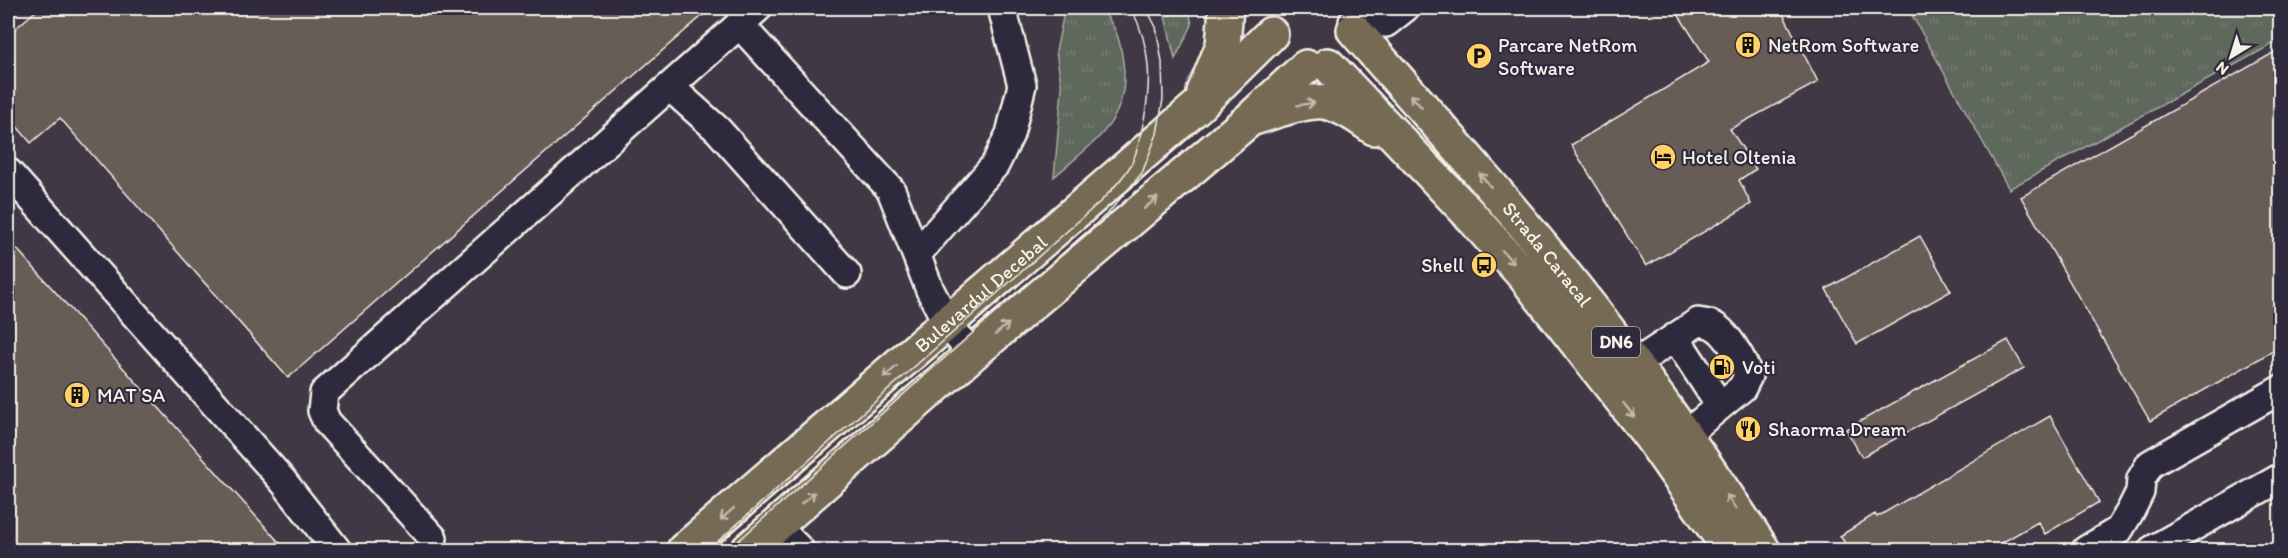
<svg xmlns="http://www.w3.org/2000/svg" width="2288" height="558" viewBox="0 0 2288 558" font-family="Itim,sans-serif">
<style>
.built{fill:#403945}
.grass{fill:url(#grass-tufts);stroke:#aaaca2;stroke-width:1.5}
.building{fill:#675b57;stroke:#f4f1e8;stroke-width:1.5}
.lines{fill:none;stroke-linecap:round;stroke-linejoin:round}
.minor-casing{stroke:#f4f1e8;stroke-width:32}
.major-casing{stroke:#f4f1e8;stroke-width:38}
.path{stroke:#f4f1e8;stroke-width:4;stroke-dasharray:1.5 4.5;stroke-linecap:butt}
.minor{stroke:#2f2a3d;stroke-width:27}
.major{stroke:#766a55;stroke-width:33}
.tram{stroke:#f4f1e8;stroke-width:1.5}
.oneway{stroke:#c2bbad}
.labels{text-anchor:middle;stroke-width:4.5;stroke-linejoin:round;paint-order:stroke}
.shield{fill:#2f2a3d;stroke:#b9b5b5;stroke-width:1.5}
.shield-label{font-size:18px;font-weight:bold;fill:#f4f1e8}
.poi-label{font-size:20px;fill:#f4f1e8;stroke:#2f2a3d;text-anchor:start}
.street-label{font-size:20px;fill:#f4f1e8;stroke:#2f2a3d}
</style>
<defs>
<pattern id="grass-tufts" width="24" height="20" patternUnits="userSpaceOnUse" patternTransform="scale(1.5)"><rect width="24" height="20" fill="#5f675b"/><path d="M3 7l-1-3M5 7V3M7 7l1-3M15 17l-1-3M17 17v-4M19 17l1-3" fill="none" stroke="#777d73"/></pattern>
</defs>
<rect width="100%" height="100%" fill="#2f2a3d"/>
<filter id="ink" filterUnits="userSpaceOnUse"><feTurbulence type="fractalNoise" baseFrequency=".0167" numOctaves="2"/><feDisplacementMap in="SourceGraphic" scale="12" xChannelSelector="R" yChannelSelector="G"/><feConvolveMatrix kernelMatrix="1 2 1 2 8 2 1 2 1" color-interpolation-filters="sRGB"/></filter>
<g filter="url(#ink)">
<!-- built -->
<path class="built" d="M8,8H2280V550H8Z"/>
<!-- grass -->
<path class="grass" d="M1065,8H1100C1116,26 1120,39 1123,62C1131,122 1093,142 1054,177L1062,90L1056,51Z
M1908,8H2280V40L2009,189Z
M1182,12L1190,15L1192,25L1175,59L1165,16Z"/>
<!-- building -->
<path class="building" d="M39,8H711L288,378L60,118L31,143L8,116V35Z
M1674,8H1780L1818,82L1730,129L1756,169L1739,180L1751,204L1646,266L1571,145L1709,62Z
M2280,49V347L2150,421L2021,197Z
M1920,236L1951,291L1857,344L1826,289Z
M8,239L286,550H8Z
M2008,340L2024,368L1862,457L1846,429Z
M2050,416L2099,502L2045,534L2038,522L1989,550H1850L1840,536L1875,514L1877,517Z"/>
<g class="lines">
<!-- minor casing -->
<g class="minor-casing">
<path id="minor" d="M1353,22L1386,23L1405,8
M739,24L891,190L930,290L947,323L972,354
M670,87L718,130L847,274
M8,172L283,481L337,550
M917,254L995,165L1010,134L1022,85L1002,8
M1676,338L1720,406
M1633,365L1698,322C1702,323 1708,323 1712,325C1726,331 1744,361 1748,376L1742,388L1685,435
M776,526L800,550
M433,538L327,422L322,411L324,393L758,8
M2086,550L2119,530L2131,510L2140,492L2141,479L2150,464L2280,390
M2152,550L2280,478"/>
</g>
<!-- major casing -->
<g class="major-casing">
<g id="major">
<path id="s1" d="M1354,30C1432,118 1511,206 1584,299C1648,380 1706,465 1763,550"/>
<path d="M1328,65L1471,216L1526,278L1650,436L1730,550"/>
<path d="M1204,92L1223,45L1226,8"/>
<path d="M1254,118C1273,112 1305,100 1324,102C1342,105 1360,118 1374,128"/>
<path id="s2" d="M684,550L1153,145L1198,106L1271,34"/>
<path d="M748,550L972,354L1250,119L1306,67"/>
</g>
</g>
<!-- path -->
<path class="path" d="M1113,8L1123,12L1137,8"/>
<!-- minor -->
<use href="#minor" class="minor"/>
<!-- major -->
<use href="#major" class="major"/>
<!-- tram -->
<path class="tram" d="M708,550L1101,201C1112,190 1123,178 1131,165C1137,154 1139,141 1142,129C1152,85 1152,48 1131,8
M728,550L1109,212L1142,173L1157,134L1163,99L1162,62L1156,27L1146,8"/>
</g>
<!-- one-way arrows -->
<defs><path id="oneway-shaft" d="M-6 0H5M1.5-3L5.5 0L1.5 3" fill="none" stroke-width="1.6" stroke-linecap="round" stroke-linejoin="round" transform="scale(1.5)"/></defs>
<g class="oneway">
<use href="#oneway-shaft" transform="translate(1416 101) rotate(-132)"/>
<use href="#oneway-shaft" transform="translate(1306 104) rotate(-9)"/>
<use href="#oneway-shaft" transform="translate(1485 180) rotate(-130)"/>
<use href="#oneway-shaft" transform="translate(1151 203) rotate(-40)"/>
<use href="#oneway-shaft" transform="translate(1508 257) rotate(48)"/>
<use href="#oneway-shaft" transform="translate(1002 329) rotate(-40)"/>
<use href="#oneway-shaft" transform="translate(890 372) rotate(139)"/>
<use href="#oneway-shaft" transform="translate(1629 410) rotate(52)"/>
<use href="#oneway-shaft" transform="translate(808 498) rotate(-41)"/>
<use href="#oneway-shaft" transform="translate(1731 502) rotate(-124)"/>
<use href="#oneway-shaft" transform="translate(727 514) rotate(139)"/>
</g>
</g>
<!-- icons -->
<defs>
<g id="building-disc" transform="scale(1.35)"><circle r="9.5" fill="#ffd166" stroke="#2f2a3d"/><path d="M-4-6H4V6H1V3H-1V6H-4ZM-2.5-4.3h1.7v1.8h-1.7ZM.8-4.3h1.7v1.8H.8ZM-2.5-1h1.7V.8h-1.7ZM.8-1h1.7V.8H.8Z" fill="#111"/></g>
<g id="parking-disc" transform="scale(1.35)"><circle r="9.5" fill="#ffd166" stroke="#2f2a3d"/><path d="M-3.5-5.5H1a3.5 3.5 0 0 1 0 7H-1V5.5H-3.5ZM-1-3.4V-.6H.8a1.4 1.4 0 0 0 0-2.8Z" fill="#111"/></g>
<g id="hotel-disc" transform="scale(1.35)"><circle r="9.5" fill="#ffd166" stroke="#2f2a3d"/><path d="M-6-4.5h1.5V1H6V5H4.5V3h-9V5H-6ZM-4 0a1.8 1.8 0 1 1 3.6 0ZM.5 0V-2.5h3Q6-2.5 6 0Z" fill="#111"/></g>
<g id="bus-disc" transform="scale(1.35)"><circle r="9.5" fill="#ffd166" stroke="#2f2a3d"/><path d="M-5-6H5V4H4V6H2V4H-2V6H-4V4H-5ZM-3.5-4V0h7V-4ZM-3.5 1.2v1.5H-2V1.2ZM2 1.2v1.5H3.5V1.2Z" fill="#111"/></g>
<g id="fuel-disc" transform="scale(1.35)"><circle r="9.5" fill="#ffd166" stroke="#2f2a3d"/><path d="M-5.5-6h7V0h2V4h1.3V-2.5L3-4.5l.8-.8L6-3V5H2.5V1h-1V6h-7ZM-4.2-4.7v3.2H.2V-4.7Z" fill="#111"/></g>
<g id="restaurant-disc" transform="scale(1.35)"><circle r="9.5" fill="#ffd166" stroke="#2f2a3d"/><path d="M-5-6h1v4h1v-4h1v4h1v-4h1v5L-1.5 .5V6h-2V.5L-5-1ZM5-6V6H3V1.5H1.5Q1.5-4 5-6Z" fill="#111"/></g>
</defs>
<g fill-rule="evenodd">
<use href="#building-disc" x="1748" y="45"/>
<use href="#parking-disc" x="1479" y="56"/>
<use href="#hotel-disc" x="1663" y="157"/>
<use href="#bus-disc" x="1484" y="265"/>
<use href="#fuel-disc" x="1722" y="367"/>
<use href="#building-disc" x="77" y="395"/>
<use href="#restaurant-disc" x="1748" y="429"/>
</g>
<g class="labels">
<!-- shield labels -->
<rect class="shield" x="1592" y="327" width="48" height="30" rx="4.5"/>
<g class="shield-label">
<text x="1616" y="348">DN6</text>
</g>
<!-- poi labels -->
<g class="poi-label">
<text x="1498" y="52">Parcare NetRom<tspan x="1498" dy="23">Software</tspan></text>
<text x="1768" y="52">NetRom Software</text>
<text x="1682" y="164">Hotel Oltenia</text>
<text x="1464" y="272" text-anchor="end">Shell</text>
<text x="1742" y="374">Voti</text>
<text x="97" y="402">MAT SA</text>
<text x="1768" y="436">Shaorma Dream</text>
</g>
<!-- street labels -->
<g class="street-label">
<text dy="7" stroke="none"><textPath href="#s1" startOffset="296">Strada Caracal</textPath></text>
<text dy="7" stroke="none"><textPath href="#s2" startOffset="392">Bulevardul Decebal</textPath></text>
</g>
</g>
<!-- margin -->
<rect width="2288" height="558" fill="none" stroke="#2f2a3d" stroke-width="30"/>
<rect x="15" y="15" width="2258" height="528" fill="none" stroke="#f4f1e8" stroke-width="2" filter="url(#ink)"/>
<!-- north arrow -->
<g transform="translate(2231 57) rotate(218)" stroke="#2f2a3d" stroke-width="4.5" paint-order="stroke">
<path d="M0-4.5L10 22L0 15L-10 22Z" fill="#f4f1e8"/>
<text y="-9" font-size="16" font-weight="bold" text-anchor="middle" fill="#f4f1e8">N</text>
</g>
</svg>
